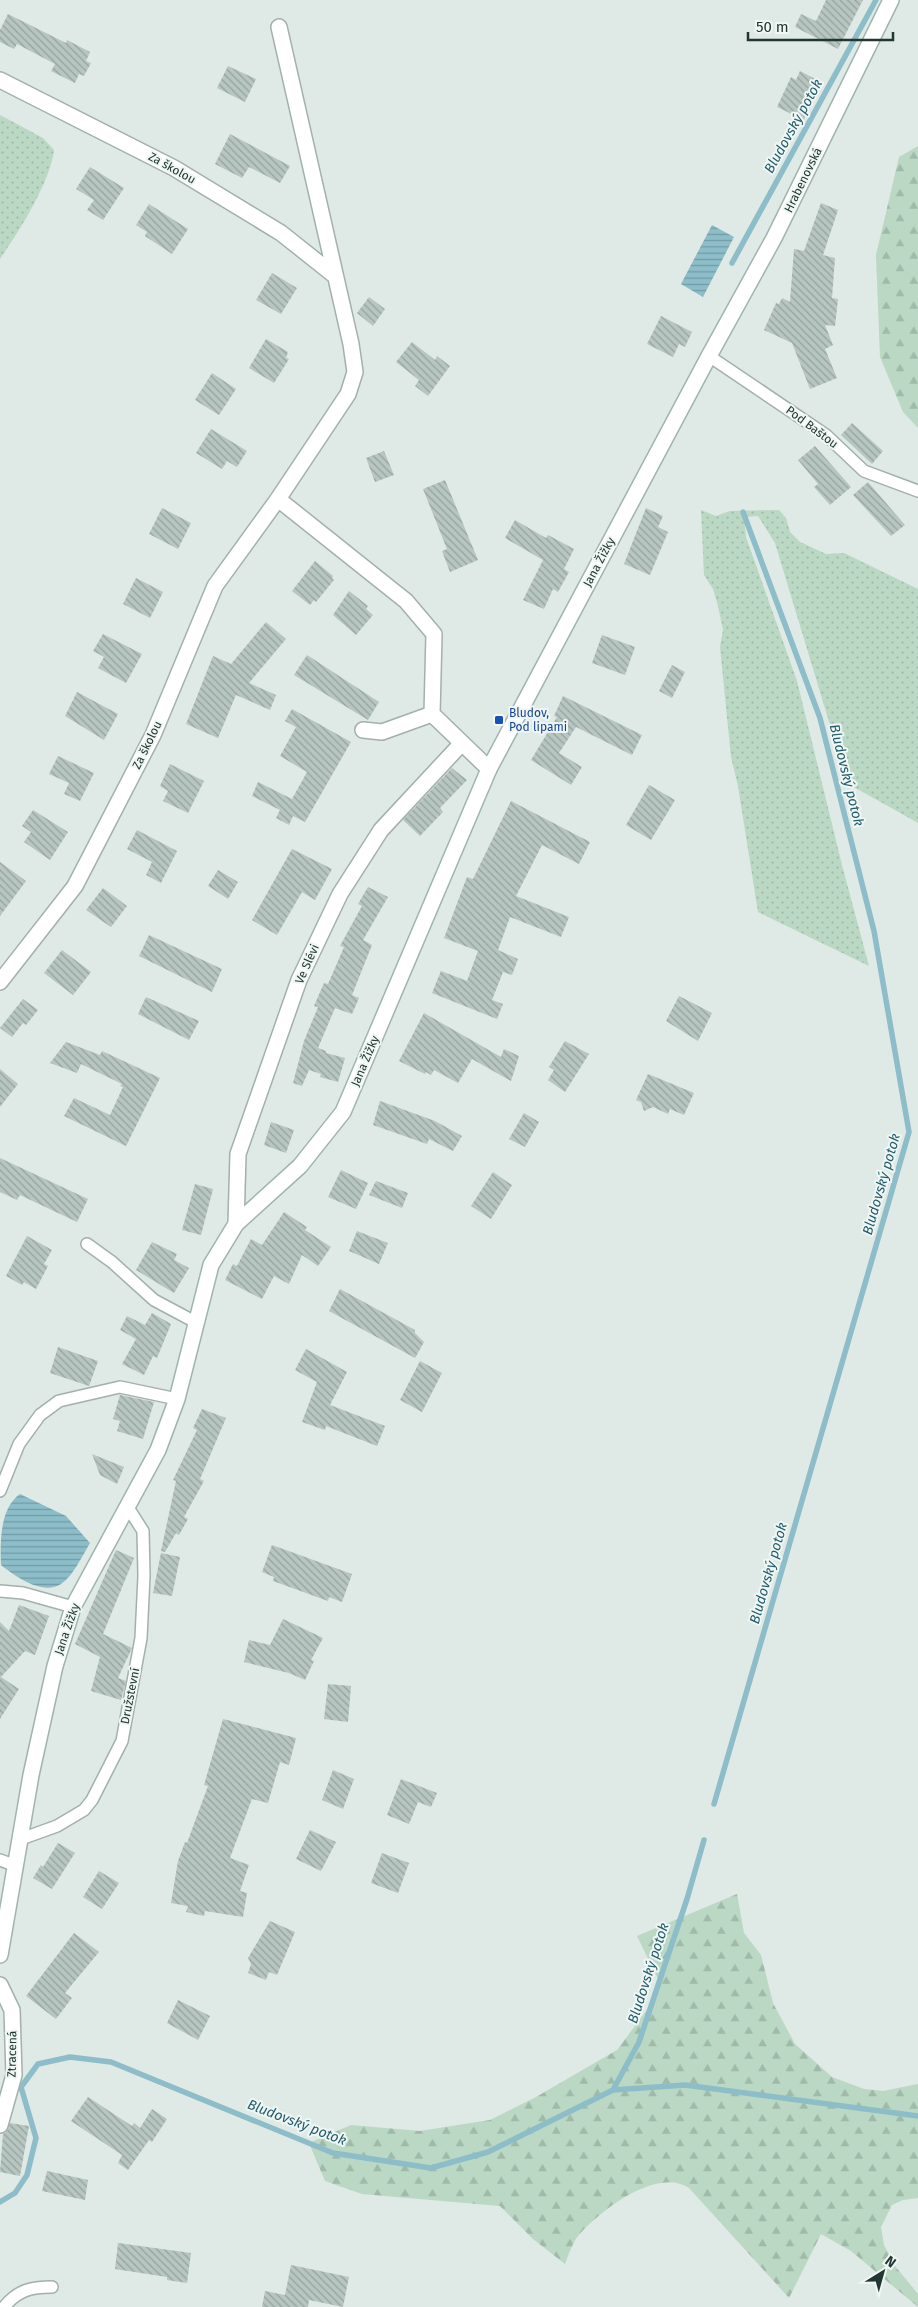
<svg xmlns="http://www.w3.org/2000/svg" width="918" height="2307" viewBox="0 0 918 2307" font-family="'Fira Sans',sans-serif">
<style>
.green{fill:url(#green-dots)}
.forest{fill:url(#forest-firs)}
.water{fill:url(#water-rules)}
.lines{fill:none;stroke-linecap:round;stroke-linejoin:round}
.stream{stroke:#8cbdc9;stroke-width:5.5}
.building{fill:url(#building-back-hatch)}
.lane-casing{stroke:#a3b0ac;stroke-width:14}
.street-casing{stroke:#a3b0ac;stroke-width:18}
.secondary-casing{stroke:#a0b4ad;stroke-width:18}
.lane{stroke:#fff;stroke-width:11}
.street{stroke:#fff;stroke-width:15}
.secondary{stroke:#fff;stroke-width:15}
.transit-dot{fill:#1a4fb4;stroke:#eff6f3;stroke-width:2}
.labels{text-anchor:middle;stroke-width:4;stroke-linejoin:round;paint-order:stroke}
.street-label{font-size:12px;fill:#223733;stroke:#eff6f3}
.transit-label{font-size:12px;fill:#164399;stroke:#eff6f3;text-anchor:start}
.water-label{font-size:14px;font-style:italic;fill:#235d6d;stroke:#eff6f3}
</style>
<defs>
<pattern id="green-dots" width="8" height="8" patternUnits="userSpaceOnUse" patternTransform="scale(1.25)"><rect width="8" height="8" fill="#bad8c4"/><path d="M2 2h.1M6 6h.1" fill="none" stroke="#a0baa9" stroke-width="1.8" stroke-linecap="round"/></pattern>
<pattern id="forest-firs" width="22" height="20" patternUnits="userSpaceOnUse" patternTransform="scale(1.25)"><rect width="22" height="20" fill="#bad8c4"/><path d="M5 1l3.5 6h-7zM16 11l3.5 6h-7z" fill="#a0baa9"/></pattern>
<pattern id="water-rules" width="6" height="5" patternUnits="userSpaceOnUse" patternTransform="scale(1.25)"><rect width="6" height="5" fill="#8cbdc9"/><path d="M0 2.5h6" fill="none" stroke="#729aa4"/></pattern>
<pattern id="building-back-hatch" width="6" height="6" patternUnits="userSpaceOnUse" patternTransform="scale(1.25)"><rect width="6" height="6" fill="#b8c6c1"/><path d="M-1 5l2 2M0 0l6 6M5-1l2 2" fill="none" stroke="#95a29d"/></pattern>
</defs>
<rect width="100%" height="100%" fill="#dfe9e5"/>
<!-- green -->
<path class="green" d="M0,115L43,138L54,150C50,183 19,231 0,259Z
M701,510L716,516L730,511L779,510L786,518L790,532L800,542L826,554L844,553L918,589V823L845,782L840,758L775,543L758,516L744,517L746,537L797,681L842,865L869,966L758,912L738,786L731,757L720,647L723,630L718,606L713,589L704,575Z"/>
<!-- forest -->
<path class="forest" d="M918,146V428L903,412L880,357L876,255L899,157Z
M737,1894L744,1933L761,1955L773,2003L795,2044L832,2077L864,2089L883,2091L918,2084V2198L903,2200L892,2205L881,2227L884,2245L895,2266L918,2294V2307L851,2251L821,2234L789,2298L689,2188C657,2166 598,2212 578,2236C572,2244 569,2254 565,2264L533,2239L500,2206L362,2194L325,2181L309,2143L351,2125L420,2131L490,2120L536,2097L617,2050L652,2003L659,1981L637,1936Z"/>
<!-- water -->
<path class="water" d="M712,225L734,237L703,297L681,284Z
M20,1494L66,1516L90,1543C82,1556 74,1575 61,1584C42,1596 15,1576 1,1565C0,1541 0,1508 20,1494Z"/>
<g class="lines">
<!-- stream -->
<path class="stream" d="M732,263L876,0
M714,1804L909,1132L874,931L820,718L743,512
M613,2090L685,2085L918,2116
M0,2202L15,2193L27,2175L36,2138L21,2087L38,2064L70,2057L111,2062L333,2153L431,2168L488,2152L613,2090L639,2042L687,1899L704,1840"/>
</g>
<!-- building -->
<path class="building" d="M826,0H863L838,49L795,27L801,14L816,21Z
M8,14L66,43L67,40L90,52L86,61L91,63L84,76L79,74L75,83L51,71L55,64L17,44L14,49L0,42V30Z
M228,66L256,79L245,102L217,88Z
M800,71L821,82L804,120L777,107L791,77L796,80Z
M230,134L290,166L280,183L249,167L242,178L215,164Z
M90,167L124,188L103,220L87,210L94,200L76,189Z
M821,203L838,210L823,255L835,258L832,298L838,299L835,326L825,325L833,345L825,349L837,378L810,389L792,343L764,330L776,303L779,304L782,298L790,302L794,249L804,251Z
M149,204L188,229L172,254L145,236L147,232L136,225Z
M272,273L297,288L281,314L256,300Z
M369,297L385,309L373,326L357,313Z
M661,316L692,332L685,347L679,344L673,357L647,344Z
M266,339L288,352L286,358L289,359L274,383L249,368Z
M412,342L435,360L437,356L450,366L428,396L415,386L419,380L396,362Z
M212,373L236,389L219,415L195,400Z
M852,423L883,451L872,464L841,435Z
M211,429L247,451L237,467L227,461L222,469L196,453Z
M815,446L851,487L830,505L814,487L818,484L798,460Z
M384,451L394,475L375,482L366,458Z
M445,480L478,560L450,572L442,551L447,549L423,489Z
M868,482L905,525L891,536L853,495Z
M162,508L191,523L178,549L149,534Z
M646,508L663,516L658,527L668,532L650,575L624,564Z
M515,520L546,538L548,535L574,549L564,569L569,572L558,592L553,589L544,609L523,600L543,560L505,538Z
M315,561L333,576L332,578L334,580L316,602L314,600L310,605L292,591Z
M136,578L163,592L150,618L123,604Z
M349,591L368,606L366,609L373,615L356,635L333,615Z
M266,622L286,639L249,683L276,695L270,710L236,695L218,738L186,724L213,656L231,664Z
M103,634L142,654L126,683L98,668L104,657L93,651Z
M602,635L635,647L625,675L592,663Z
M307,655L379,702L368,720L294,675Z
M672,665L685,672L672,698L659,691Z
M77,692L118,714L104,740L65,716Z
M563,696L642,735L632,755L576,727L559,753L582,767L571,785L531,760L557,717L554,716Z
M292,709L351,742L305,822L293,816L289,825L276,818L280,810L252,796L258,782L292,799L307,772L280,756L296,727L285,721Z
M58,756L94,773L80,801L64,794L69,783L49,774Z
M170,764L204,781L188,813L163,801L168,791L160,786Z
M452,768L467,780L440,808L443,812L420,836L403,820Z
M649,785L675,800L651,840L626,825Z
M511,801L590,842L579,864L542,845L516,896L569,917L561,937L510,917L498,950L518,959L512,975L503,972L492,1000L503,1004L497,1019L432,993L441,971L467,981L478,951L444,938L467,877L473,879Z
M33,810L68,832L50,860L24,842L31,832L22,826Z
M137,830L177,851L161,883L146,875L152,862L127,849Z
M292,849L332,869L315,900L302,892L277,935L252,920Z
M0,862L26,881L0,916Z
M218,870L238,882L228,899L208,886Z
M368,887L388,897L363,940L372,945L352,995L359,998L352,1014L335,1008L318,1048L326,1051V1053L345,1058L338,1082L320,1077L321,1074L309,1070L302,1086L293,1083L304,1041L318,1007L314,1006L324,983L328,984L344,947L340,946L362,906L358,904Z
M103,888L127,906L111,927L86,910Z
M149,935L222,969L212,992L139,956Z
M62,950L91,972L73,995L44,973Z
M679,996L712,1013L698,1041L666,1021Z
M146,997L199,1021L189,1040L138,1014Z
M23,999L38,1010L26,1025L23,1023L12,1037L0,1028Z
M424,1013L501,1057L504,1049L519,1056L511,1081L472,1059L458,1083L434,1070L431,1075L426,1072L425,1074L399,1061Z
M565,1041L589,1054L565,1092L548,1080L554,1070L549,1067Z
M66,1042L100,1055L102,1051L160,1078L126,1146L64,1116L74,1098L110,1115L123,1087L120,1086L122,1084L81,1064L77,1073L50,1063Z
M0,1069L18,1084L0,1107Z
M648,1074L694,1093L684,1115L670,1109L668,1114L653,1107L644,1111L641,1102L636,1100Z
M380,1101L435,1121L462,1136L453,1151L429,1139L427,1144L373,1125Z
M524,1113L539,1122L525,1147L509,1139Z
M271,1122L294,1130L286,1153L264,1145Z
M0,1158L88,1199L77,1222L20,1195L17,1200L0,1192Z
M341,1170L368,1183L356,1209L328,1197Z
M493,1172L512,1185L491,1219L471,1206Z
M376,1181L408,1193L402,1208L369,1195Z
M195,1184L213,1189L201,1235L182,1230Z
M284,1212L307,1227L305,1230L331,1247L318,1266L302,1255L289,1284L274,1276L262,1299L225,1280L233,1264L237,1266L251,1239L262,1245Z
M357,1231L388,1243L379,1264L349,1251Z
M27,1236L52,1250L44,1264L48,1266L36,1289L24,1282L22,1285L6,1276Z
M152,1242L177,1254L174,1260L189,1268L174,1293L136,1270Z
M340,1289L415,1330V1333L424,1342L415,1358L329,1311Z
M152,1313L171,1324L157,1358L153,1356L144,1375L122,1364L136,1339L120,1330L127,1316L145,1325Z
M58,1347L98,1361L89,1386L50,1373Z
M306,1349L347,1372L330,1405L385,1426L377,1446L326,1426L325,1430L302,1422L317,1382L295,1370Z
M420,1361L442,1373L422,1412L400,1400Z
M120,1395L154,1402L143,1439L117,1431L120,1421L113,1419Z
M202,1409L226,1418L200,1479L204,1481L184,1517L188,1519L179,1535L176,1533L165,1552L161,1551L176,1481L173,1480L197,1430L193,1428Z
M92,1454L124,1467L117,1484L100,1475Z
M272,1545L352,1574L342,1602L329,1597L328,1601L273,1581L274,1577L262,1572Z
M116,1550L134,1558L103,1634L132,1648L118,1678L126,1681L121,1700L91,1691L100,1657L75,1644Z
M161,1553L180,1557L172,1596L153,1593Z
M19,1605L49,1616L35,1655L25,1651L1,1677L19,1689L0,1719V1622L9,1631Z
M283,1619L323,1638L311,1660L314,1661L305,1680L289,1673L244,1662L249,1640L270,1645Z
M328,1684L351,1686L348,1722L324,1719Z
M223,1719L296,1738L289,1765L280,1762L268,1803L252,1799L230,1858L249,1865L240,1891L247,1893L243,1917L205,1911L204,1916L186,1912L188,1906L171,1903L178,1861L185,1842L187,1843L208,1786L204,1785Z
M333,1770L354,1779L343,1809L322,1800Z
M401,1779L437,1793L431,1807L418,1802L409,1824L387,1815Z
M310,1830L336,1842L321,1871L296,1859Z
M58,1843L75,1853L52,1889L33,1878L41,1865L43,1867Z
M382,1853L409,1863L398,1893L371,1883Z
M99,1871L119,1883L102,1909L83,1897Z
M270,1921L295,1932L277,1975L269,1972L266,1980L248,1973L251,1964L248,1958Z
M74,1933L99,1952L65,1993L72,1998L56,2019L26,1996Z
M178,2000L210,2016L198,2040L167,2023Z
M88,2097L132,2126L134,2123L140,2128L152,2109L167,2119L152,2142L149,2140L128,2170L118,2163L122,2155L71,2121Z
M10,2123L29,2126L20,2176L0,2172L3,2134L7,2131Z
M47,2171L88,2180L85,2200L42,2191Z
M118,2243L191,2253L187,2283L167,2280V2277L115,2269Z
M291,2265L349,2277L343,2307L285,2295Z
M265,2291L309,2300L308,2307H262Z"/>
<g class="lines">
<!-- lane casing -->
<g class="lane-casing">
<path id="lane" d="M709,356L826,435L864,471L918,491
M87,1244L112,1262L154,1300L197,1323
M0,1491L19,1444L40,1415L59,1401L120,1387L177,1399
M0,1591L23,1593L73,1607
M21,1839L57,1826L84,1810L92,1800L122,1741L141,1638L144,1576L143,1531L127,1506
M0,1860L16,1866
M4,2307C18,2290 31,2287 52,2287"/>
</g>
<!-- street casing -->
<g class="street-casing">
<path id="street" d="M0,80L174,168L281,233L334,275
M278,499L406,601L434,634L432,714
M432,714L489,769
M363,730L382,732L432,714
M0,982L75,886L153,735L215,586L278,499L348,394L355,372L351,344L279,27
M236,1224L238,1154L299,980L340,894L381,830L462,743
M0,1985L12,2010L14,2075L0,2125"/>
</g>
<!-- secondary casing -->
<g class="secondary-casing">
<path id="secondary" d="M0,1955L31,1775L55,1666L73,1607L158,1450L177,1399L211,1265L236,1224L300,1166L343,1112L489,769L709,356L774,238L891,0"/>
</g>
<!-- lane -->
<use href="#lane" class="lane"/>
<!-- street -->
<use href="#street" class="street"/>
<!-- secondary -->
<use href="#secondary" class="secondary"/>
</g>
<!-- markers -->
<rect class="transit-dot" x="494" y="715" width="10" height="10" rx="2.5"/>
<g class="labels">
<!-- street labels -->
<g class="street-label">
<text transform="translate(172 168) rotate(29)" y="4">Za školou</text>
<text transform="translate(803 180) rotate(-64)" y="4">Hrabenovská</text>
<text transform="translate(812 427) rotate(37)" y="4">Pod Baštou</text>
<text transform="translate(599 562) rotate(-62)" y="4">Jana Žižky</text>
<text transform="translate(147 745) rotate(-64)" y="4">Za školou</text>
<text transform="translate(307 964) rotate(-66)" y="4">Ve Slévi</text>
<text transform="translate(365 1061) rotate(-67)" y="4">Jana Žižky</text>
<text transform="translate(67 1629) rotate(-71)" y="4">Jana Žižky</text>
<text transform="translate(130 1696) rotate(-79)" y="4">Družstevní</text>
<text transform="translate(12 2054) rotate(-89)" y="4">Ztracená</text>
</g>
<!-- transit labels -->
<g class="transit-label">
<text x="509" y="717">Bludov,<tspan x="509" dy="14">Pod lipami</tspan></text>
</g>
<!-- water labels -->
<g class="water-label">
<text transform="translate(793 126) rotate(-61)" y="5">Bludovský potok</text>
<text transform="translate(847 775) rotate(76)" y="5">Bludovský potok</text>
<text transform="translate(881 1184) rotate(-74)" y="5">Bludovský potok</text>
<text transform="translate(768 1573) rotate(-74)" y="5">Bludovský potok</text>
<text transform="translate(648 1973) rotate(-72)" y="5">Bludovský potok</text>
<text transform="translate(297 2122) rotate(21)" y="5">Bludovský potok</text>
</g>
</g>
<!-- north arrow -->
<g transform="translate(883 2272) rotate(37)" stroke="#eff6f3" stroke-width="4" paint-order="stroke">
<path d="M0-4L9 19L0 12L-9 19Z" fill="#223733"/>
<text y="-8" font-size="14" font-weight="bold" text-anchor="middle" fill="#223733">N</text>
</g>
<!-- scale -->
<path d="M748 32v8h145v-8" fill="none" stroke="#223733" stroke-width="2.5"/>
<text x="756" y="32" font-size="15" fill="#223733" stroke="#eff6f3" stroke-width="4" paint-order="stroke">50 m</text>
</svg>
